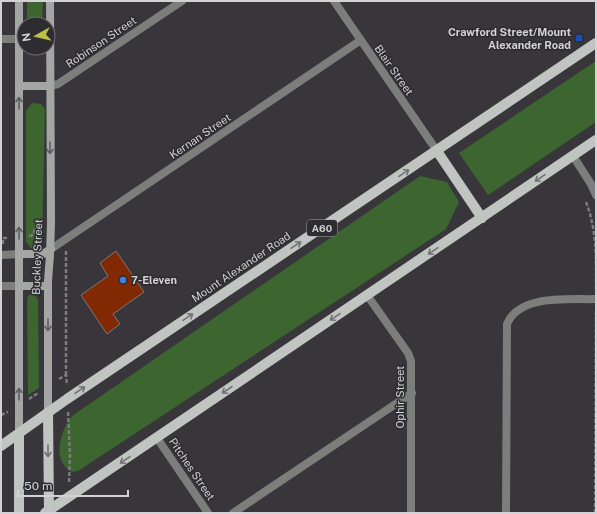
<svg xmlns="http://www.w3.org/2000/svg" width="597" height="514" viewBox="0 0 597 514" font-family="'Public Sans',sans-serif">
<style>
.green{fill:#3c6530}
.building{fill:#822904;stroke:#7e7775}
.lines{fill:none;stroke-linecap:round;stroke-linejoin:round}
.path{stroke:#7d7b80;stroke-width:2.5;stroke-dasharray:4 2;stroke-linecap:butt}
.service{stroke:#7c7e7c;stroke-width:8}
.minor{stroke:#7c7e7c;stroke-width:8}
.secondary{stroke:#a3a6a3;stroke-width:8}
.primary{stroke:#c0c5c1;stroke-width:10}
.oneway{stroke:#5c5d5f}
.oneway2{stroke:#6f7172}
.transit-dot{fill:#1a4fb4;stroke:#2d2c31;stroke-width:1.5}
.shop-dot{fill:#3f7fe0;stroke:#2d2c31;stroke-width:1.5}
.labels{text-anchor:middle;stroke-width:3;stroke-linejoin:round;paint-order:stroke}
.shield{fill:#2d2c31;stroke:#a1a0a4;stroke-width:1}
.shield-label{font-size:10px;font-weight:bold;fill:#d3d2d5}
.poi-label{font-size:11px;font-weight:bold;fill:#d3d2d5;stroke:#2d2c31;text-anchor:end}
.street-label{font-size:11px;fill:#d3d2d5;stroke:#2d2c31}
</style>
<rect width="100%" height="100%" fill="#38363b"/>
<!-- green -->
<path class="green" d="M27,1H43L42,24H27Z
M596,61V122L488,195L459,153Z
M32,103L41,104L45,109L42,242C39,247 37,248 31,248L26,242V111Z
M420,176L447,182L459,202L446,229L78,471L72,472C51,461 60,431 72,416Z
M33,294L36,296L38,300L39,388L28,395L27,298L29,295Z"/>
<!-- building -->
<path class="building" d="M116,251L144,292L113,314L120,324L107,334L81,295L108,276L100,263Z"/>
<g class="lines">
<!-- path -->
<path class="path" d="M30,19H41
M586,202C597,230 596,259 596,289
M29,236L33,235L36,227L40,223
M3,244V238H8
M66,251V375
M59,379L66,375L67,385
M29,399L38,393
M68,412L70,454L69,483
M1,415L8,412
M595,513L596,310"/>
<!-- service -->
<path class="service" d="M233,513L412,393
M506,513L507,324C519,294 569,300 596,299"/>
<!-- minor -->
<path class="minor" d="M334,1L437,151
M1,39H20
M50,86L58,84L182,1
M573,156L591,184L596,195
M51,249L361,40
M1,255L20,254
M1,286H20
M367,295L408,353L411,361V513
M157,438L208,513"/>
<!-- secondary -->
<path class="secondary" d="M19,86H50
M20,254H43L51,249
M20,286H48
M48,412V281L50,255L51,222L50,1
M19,433V1"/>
<!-- primary -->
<path class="primary" d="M437,151L482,218
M48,412L49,511
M19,433V513
M1,446L67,399L596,43
M45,513L596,140"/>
</g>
<!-- one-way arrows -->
<defs><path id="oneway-shaft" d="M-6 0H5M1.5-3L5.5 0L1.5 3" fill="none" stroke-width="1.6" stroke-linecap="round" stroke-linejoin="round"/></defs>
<g class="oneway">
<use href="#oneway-shaft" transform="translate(19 103) rotate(-90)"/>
<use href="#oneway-shaft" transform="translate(50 148) rotate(90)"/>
<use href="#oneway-shaft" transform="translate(19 233) rotate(-90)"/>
<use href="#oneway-shaft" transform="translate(48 325) rotate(90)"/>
<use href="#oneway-shaft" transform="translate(19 394) rotate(-90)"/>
</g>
<g class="oneway2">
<use href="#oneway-shaft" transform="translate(404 173) rotate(-34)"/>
<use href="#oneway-shaft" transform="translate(540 178) rotate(146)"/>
<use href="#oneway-shaft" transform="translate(296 245) rotate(-34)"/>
<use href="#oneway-shaft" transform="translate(433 251) rotate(146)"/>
<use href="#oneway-shaft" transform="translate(188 317) rotate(-34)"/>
<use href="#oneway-shaft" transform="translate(335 317) rotate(146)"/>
<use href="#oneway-shaft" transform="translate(80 390) rotate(-34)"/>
<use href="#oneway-shaft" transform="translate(227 390) rotate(146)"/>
<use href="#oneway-shaft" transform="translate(48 451) rotate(90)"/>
<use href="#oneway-shaft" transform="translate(125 460) rotate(146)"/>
</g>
<!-- markers -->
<rect class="transit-dot" x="575" y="34" width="8" height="8" rx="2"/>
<circle class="shop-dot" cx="123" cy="280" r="4"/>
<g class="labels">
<!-- shield labels -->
<rect class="shield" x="307" y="220" width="30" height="16" rx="3"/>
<g class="shield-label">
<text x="322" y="232">A60</text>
</g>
<!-- poi labels -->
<g class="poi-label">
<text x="571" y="36">Crawford Street/Mount<tspan x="571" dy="13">Alexander Road</tspan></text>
<text x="131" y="284" text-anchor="start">7-Eleven</text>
</g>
<!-- street labels -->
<g class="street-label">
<text transform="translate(101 42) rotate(-34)" y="4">Robinson Street</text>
<text transform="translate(394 70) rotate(55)" y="4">Blair Street</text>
<text transform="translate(200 136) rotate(-34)" y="4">Kernan Street</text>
<text transform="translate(37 257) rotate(-88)" y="4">Buckley Street</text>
<text transform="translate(241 267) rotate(-34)" y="4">Mount Alexander Road</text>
<text transform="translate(400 397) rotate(-90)" y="4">Ophir Street</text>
<text transform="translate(192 469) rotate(56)" y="4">Pitches Street</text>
</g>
</g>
<!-- border -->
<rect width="597" height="514" fill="none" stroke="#d3d2d5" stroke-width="4"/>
<!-- north arrow -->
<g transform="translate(36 36) rotate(262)"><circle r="19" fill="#2d2c31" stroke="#6f6e73"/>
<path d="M0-3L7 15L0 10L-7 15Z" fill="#bbc045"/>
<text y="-6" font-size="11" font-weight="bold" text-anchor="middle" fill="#d3d2d5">N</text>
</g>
<!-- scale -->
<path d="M18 490v6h110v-6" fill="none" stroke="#d3d2d5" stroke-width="2"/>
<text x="24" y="490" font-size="12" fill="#d3d2d5" stroke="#2d2c31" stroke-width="3" paint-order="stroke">50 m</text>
</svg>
